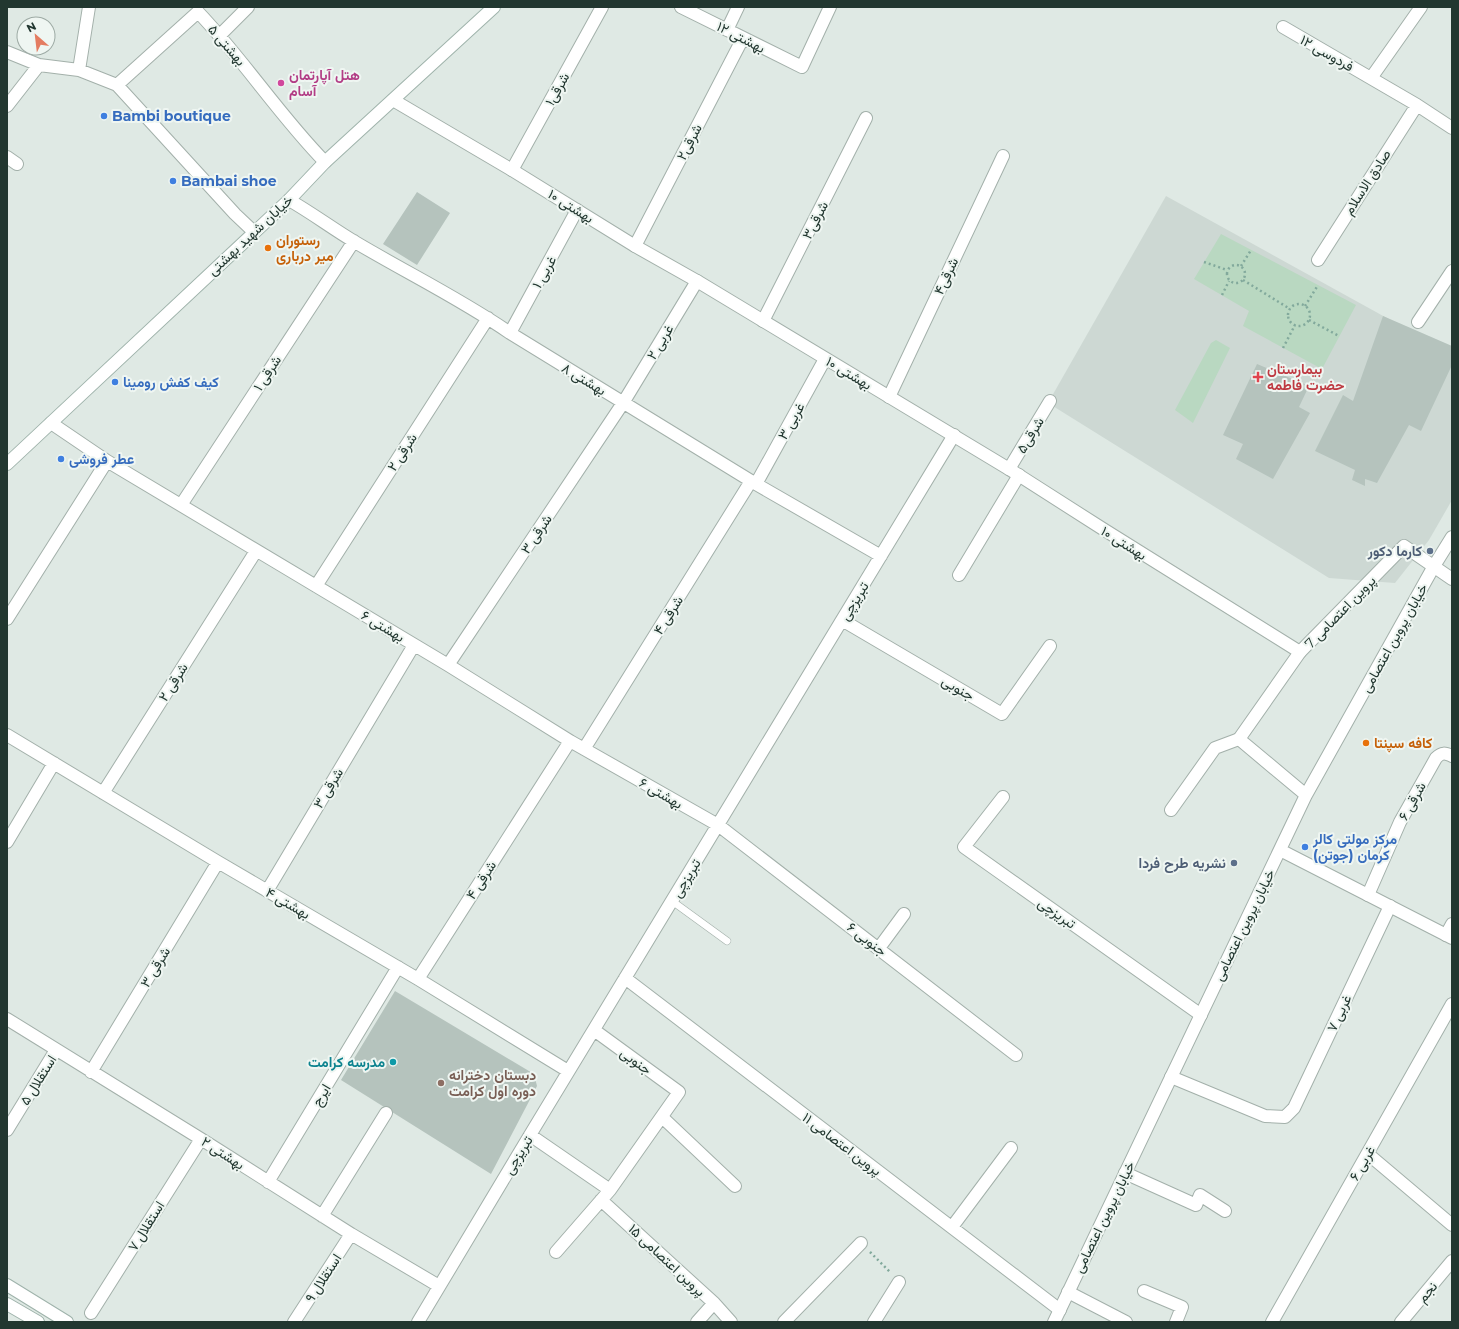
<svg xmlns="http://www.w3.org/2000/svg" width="1459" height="1329" viewBox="0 0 1459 1329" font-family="Montserrat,Vazirmatn,sans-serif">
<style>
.built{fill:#cdd8d3}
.green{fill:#b9d8c1}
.building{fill:#b5c3bd}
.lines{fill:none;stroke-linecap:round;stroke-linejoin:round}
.service-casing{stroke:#a3b0aa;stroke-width:8}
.minor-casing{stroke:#a3b0aa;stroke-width:14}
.tertiary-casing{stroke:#a3b0aa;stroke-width:14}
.secondary-casing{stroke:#9fb3ab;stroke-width:14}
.path{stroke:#82a99c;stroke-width:2.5;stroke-dasharray:2 3;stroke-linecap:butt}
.service{stroke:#fff;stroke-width:7}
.minor{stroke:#fff;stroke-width:12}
.tertiary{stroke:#fff;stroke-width:12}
.secondary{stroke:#fff;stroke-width:12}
.hotel-dot{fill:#d1479c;stroke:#eff6f2;stroke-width:1.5}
.shop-dot{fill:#3f7fe0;stroke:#eff6f2;stroke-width:1.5}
.food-dot{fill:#e8710a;stroke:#eff6f2;stroke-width:1.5}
.health-dot{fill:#e0444e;stroke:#eff6f2;stroke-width:1.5}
.service-dot{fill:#5c6f8a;stroke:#eff6f2;stroke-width:1.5}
.culture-dot{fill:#0f9aa8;stroke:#eff6f2;stroke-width:1.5}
.education-dot{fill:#8d6e63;stroke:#eff6f2;stroke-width:1.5}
.labels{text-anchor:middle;stroke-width:4;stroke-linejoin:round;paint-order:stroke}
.street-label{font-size:14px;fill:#223730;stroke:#eff6f2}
.hotel-label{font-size:14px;font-weight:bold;fill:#b23c85;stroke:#eff6f2;text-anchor:start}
.shop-label{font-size:14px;font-weight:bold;fill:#366cbe;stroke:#eff6f2;text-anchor:start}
.food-label{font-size:14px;font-weight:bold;fill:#c56008;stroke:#eff6f2;text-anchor:start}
.health-label{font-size:14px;font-weight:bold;fill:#be3a42;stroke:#eff6f2;text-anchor:start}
.service-label{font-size:14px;font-weight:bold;fill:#4e5e75;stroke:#eff6f2;text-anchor:end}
.culture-label{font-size:14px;font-weight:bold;fill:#0d838f;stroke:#eff6f2;text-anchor:end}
.education-label{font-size:14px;font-weight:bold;fill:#785e54;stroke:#eff6f2;text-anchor:start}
</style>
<rect width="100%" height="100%" fill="#dfe9e4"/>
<!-- built -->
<path class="built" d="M1166,196L1452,354V500L1429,540L1395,583L1329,578L1048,403Z"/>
<!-- green -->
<path class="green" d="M1221,234L1356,305L1322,369L1243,326L1249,311L1194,279Z
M1216,340L1230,348L1193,423L1175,410L1211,343Z"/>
<!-- building -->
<path class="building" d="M417,192L450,213L417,265L383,244Z
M1383,316L1452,346V365L1421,431L1409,425L1377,483L1365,479V486L1352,480L1355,470L1315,451L1343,395L1353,401Z
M1257,364L1309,386L1299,407L1310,413L1273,479L1236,459L1243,444L1223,435Z
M395,991L534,1074L537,1086L491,1174L341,1080Z"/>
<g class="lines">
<!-- service casing -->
<g class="service-casing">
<path id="service" d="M672,901L727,941"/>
</g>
<!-- minor casing -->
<g class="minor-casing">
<path id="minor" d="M681,7L802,67L830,7
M1283,27L1417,105L1452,128
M727,30L738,7
M220,35L248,7
M7,52L39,65L79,70L117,85L235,214L254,232
M79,70L89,7
M1371,78L1421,7
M117,85L198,12C243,59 279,115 325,162
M7,106L39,65
M7,157L17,164
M512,170L602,7
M289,200C312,213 333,229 355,242C407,273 461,299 510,333L756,484L881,556
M635,246L743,38
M1318,260L1417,105
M763,321L866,118
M1418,322L1452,271
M510,333L577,210
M889,397L1003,156
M51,423L107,461L448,665L570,741L718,825L1016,1055
M1009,469L1050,401
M756,484L825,359
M181,505L354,241
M959,575L1019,475
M316,586L488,318
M7,619L107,461
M842,620L1002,714L1050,646
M1300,652L1404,546L1452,579
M448,665L623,403L697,281
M7,735L218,862L418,979L568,1071
M584,749L751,481
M103,793L256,551
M1003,797L964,847L1201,1015
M1171,810L1215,748L1239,739
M7,842L54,763
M267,891L414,645
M1368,895L1400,822L1436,758C1442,752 1445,753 1452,756
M1446,935L1452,924
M879,948L904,914
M625,978L1060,1310
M418,979L570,741
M7,1019L201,1139L351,1234L439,1286
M91,1072L218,862
M1171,1077L1265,1116L1285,1117L1294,1108L1390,906
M662,1117L735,1186
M7,1130L56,1050
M530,1135L610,1190
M1368,1154L1452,1225
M1125,1173L1196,1205L1200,1195L1225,1211
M268,1182L398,967
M601,1200L714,1303L731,1322
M322,1216L386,1113
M952,1227L1011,1148
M556,1252L610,1190L679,1092L594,1030
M1144,1291L1182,1307L1176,1322
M1068,1292L1126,1322
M91,1313L201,1139
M294,1322L351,1234
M418,1322L530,1135L954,435
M697,1322L714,1303
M784,1322L861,1243
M874,1322L899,1282
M1272,1322L1452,1004
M1401,1322L1452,1261"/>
</g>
<!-- tertiary casing -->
<g class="tertiary-casing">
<path id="tertiary" d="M393,100L512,170L635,246L697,281L1009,469L1103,529L1300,652L1239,739L1306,795
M1280,850L1452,938
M1054,1322L1306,795L1434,566L1452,537"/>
</g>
<!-- secondary casing -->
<g class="secondary-casing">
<path id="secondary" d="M7,464L289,200L325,162L494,7
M7,1285L67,1322
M7,1304L38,1322"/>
</g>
<!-- path -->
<path class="path" d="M1204,262L1227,270
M1227 274a9 9 0 1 1 18 0a9 9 0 1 1-18 0Z
M1241,266L1251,250
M1243,280L1290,309
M1222,295L1229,281
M1288 315a11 11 0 1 1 22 0a11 11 0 1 1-22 0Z
M1305,306L1318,285
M1309,320L1339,336
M1283,348L1295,325
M870,1252L891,1273"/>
<!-- service -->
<use href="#service" class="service"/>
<!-- minor -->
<use href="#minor" class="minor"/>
<!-- tertiary -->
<use href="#tertiary" class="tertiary"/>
<!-- secondary -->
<use href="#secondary" class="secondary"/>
</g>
<!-- markers -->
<circle class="hotel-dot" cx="281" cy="83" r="4"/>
<g class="shop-dot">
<circle cx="104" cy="116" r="4"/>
<circle cx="173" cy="181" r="4"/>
<circle cx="115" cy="382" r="4"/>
<circle cx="61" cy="459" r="4"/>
<circle cx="1305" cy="847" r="4"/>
</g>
<g class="food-dot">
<circle cx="268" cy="248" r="4"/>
<circle cx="1366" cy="743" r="4"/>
</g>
<path class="health-dot" d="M1256 371h4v4h4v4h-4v4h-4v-4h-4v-4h4z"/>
<g class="service-dot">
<circle cx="1430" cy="551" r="4"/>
<circle cx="1234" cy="863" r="4"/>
</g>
<circle class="culture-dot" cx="393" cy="1062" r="4"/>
<circle class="education-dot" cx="441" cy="1083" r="4"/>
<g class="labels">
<!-- street labels -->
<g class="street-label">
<text transform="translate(741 37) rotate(27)" y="5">بهشتی ۱۲</text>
<text transform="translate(227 45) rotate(49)" y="5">بهشتی ۵</text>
<text transform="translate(1327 53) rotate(30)" y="5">فردوسی ۱۲</text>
<text transform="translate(557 89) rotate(-61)" y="5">شرقی۱</text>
<text transform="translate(689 142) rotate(-63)" y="5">شرقی۲</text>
<text transform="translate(1367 182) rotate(-57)" y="5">صادق الاسلام</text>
<text transform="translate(571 206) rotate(32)" y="5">بهشتی ۱۰</text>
<text transform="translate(815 220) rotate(-63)" y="5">شرقی۳</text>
<text transform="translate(250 235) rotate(-43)" y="5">خیابان شهید بهشتی</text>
<text transform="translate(544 272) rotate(-61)" y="5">غربی ۱</text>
<text transform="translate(946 276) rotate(-65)" y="5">شرقی۴</text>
<text transform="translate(660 342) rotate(-59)" y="5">غربی ۲</text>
<text transform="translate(267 373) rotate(-57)" y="5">شرقی ۱</text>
<text transform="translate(849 373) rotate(31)" y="5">بهشتی ۱۰</text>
<text transform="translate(584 379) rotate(31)" y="5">بهشتی ۸</text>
<text transform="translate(791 421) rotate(-61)" y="5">غربی ۳</text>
<text transform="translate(1030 435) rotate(-59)" y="5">شرقی۵</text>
<text transform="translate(402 452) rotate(-57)" y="5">شرقی ۲</text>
<text transform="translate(536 534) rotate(-56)" y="5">شرقی ۳</text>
<text transform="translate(1124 543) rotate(32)" y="5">بهشتی ۱۰</text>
<text transform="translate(854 601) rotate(-59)" y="5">تبریزچی</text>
<text transform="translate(1340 612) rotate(-46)" y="5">پروین اعتصامی 7</text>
<text transform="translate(668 615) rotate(-58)" y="5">شرقی ۴</text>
<text transform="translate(383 626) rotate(31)" y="5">بهشتی ۶</text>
<text transform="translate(1394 638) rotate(-61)" y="5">خیابان پروین اعتصامی</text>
<text transform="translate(173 682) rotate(-58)" y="5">شرقی ۲</text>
<text transform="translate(958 688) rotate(30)" y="5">جنوبی</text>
<text transform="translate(328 788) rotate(-59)" y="5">شرقی ۳</text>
<text transform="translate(661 793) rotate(30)" y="5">بهشتی ۶</text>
<text transform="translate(1412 801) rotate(-61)" y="5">شرقی ۶</text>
<text transform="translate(686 878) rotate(-59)" y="5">تبریزچی</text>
<text transform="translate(481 880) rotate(-57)" y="5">شرقی ۴</text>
<text transform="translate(288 903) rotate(30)" y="5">بهشتی ۴</text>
<text transform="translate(1057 913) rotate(35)" y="5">تبریزچی</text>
<text transform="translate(1244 925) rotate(-64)" y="5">خیابان پروین اعتصامی</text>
<text transform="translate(867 939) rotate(38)" y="5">جنوبی ۶</text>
<text transform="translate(155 967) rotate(-59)" y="5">۳ شرقی</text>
<text transform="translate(1339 1013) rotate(-65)" y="5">غربی ۷</text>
<text transform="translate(636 1061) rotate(36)" y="5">جنوبی</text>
<text transform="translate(38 1080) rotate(-58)" y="5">استقلال ۵</text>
<text transform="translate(321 1095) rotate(-59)" y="5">ایرج</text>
<text transform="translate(842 1144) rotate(37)" y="5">پروین اعتصامی ۱۱</text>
<text transform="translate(223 1153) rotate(33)" y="5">بهشتی ۲</text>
<text transform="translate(518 1155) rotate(-59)" y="5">تبریزچی</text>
<text transform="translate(1362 1163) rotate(-60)" y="5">غربی ۶</text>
<text transform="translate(1104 1217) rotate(-64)" y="5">خیابان پروین اعتصامی</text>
<text transform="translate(146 1226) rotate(-58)" y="5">استقلال ۷</text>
<text transform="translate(667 1260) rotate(43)" y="5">پروین اعتصامی ۱۵</text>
<text transform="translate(323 1278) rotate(-57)" y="5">استقلال ۹</text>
<text transform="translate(1427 1292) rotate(-50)" y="5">نجم</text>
</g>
<!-- hotel labels -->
<g class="hotel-label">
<text x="289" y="80">هتل آپارتمان<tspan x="289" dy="16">آسام</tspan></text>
</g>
<!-- shop labels -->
<g class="shop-label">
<text x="112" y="121">Bambi boutique</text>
<text x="181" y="186">Bambai shoe</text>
<text x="123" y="387">کیف کفش رومینا</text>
<text x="69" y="464">عطر فروشی</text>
<text x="1313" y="844">مرکز مولتی کالر<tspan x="1313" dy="16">کرمان (جوتن)</tspan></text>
</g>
<!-- food labels -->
<g class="food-label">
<text x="276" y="245">رستوران<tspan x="276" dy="16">میر درباری</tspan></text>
<text x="1374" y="748">کافه سپنتا</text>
</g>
<!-- health labels -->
<g class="health-label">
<text x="1267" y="374">بیمارستان<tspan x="1267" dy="16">حضرت فاطمه</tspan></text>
</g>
<!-- service labels -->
<g class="service-label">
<text x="1422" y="556">کارما دکور</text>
<text x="1226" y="868">نشریه طرح فردا</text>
</g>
<!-- culture labels -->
<g class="culture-label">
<text x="385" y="1067">مدرسه کرامت</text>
</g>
<!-- education labels -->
<g class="education-label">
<text x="449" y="1080">دبستان دخترانه<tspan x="449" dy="16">دوره اول کرامت</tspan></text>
</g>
</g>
<!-- border -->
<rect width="1459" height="1329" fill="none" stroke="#223730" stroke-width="16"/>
<!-- north arrow -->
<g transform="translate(36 36) rotate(332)"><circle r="19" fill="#eff6f2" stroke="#9daaa4"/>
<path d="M0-3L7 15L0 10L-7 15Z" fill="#e47c61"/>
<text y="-6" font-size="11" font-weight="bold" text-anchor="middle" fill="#223730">N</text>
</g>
</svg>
